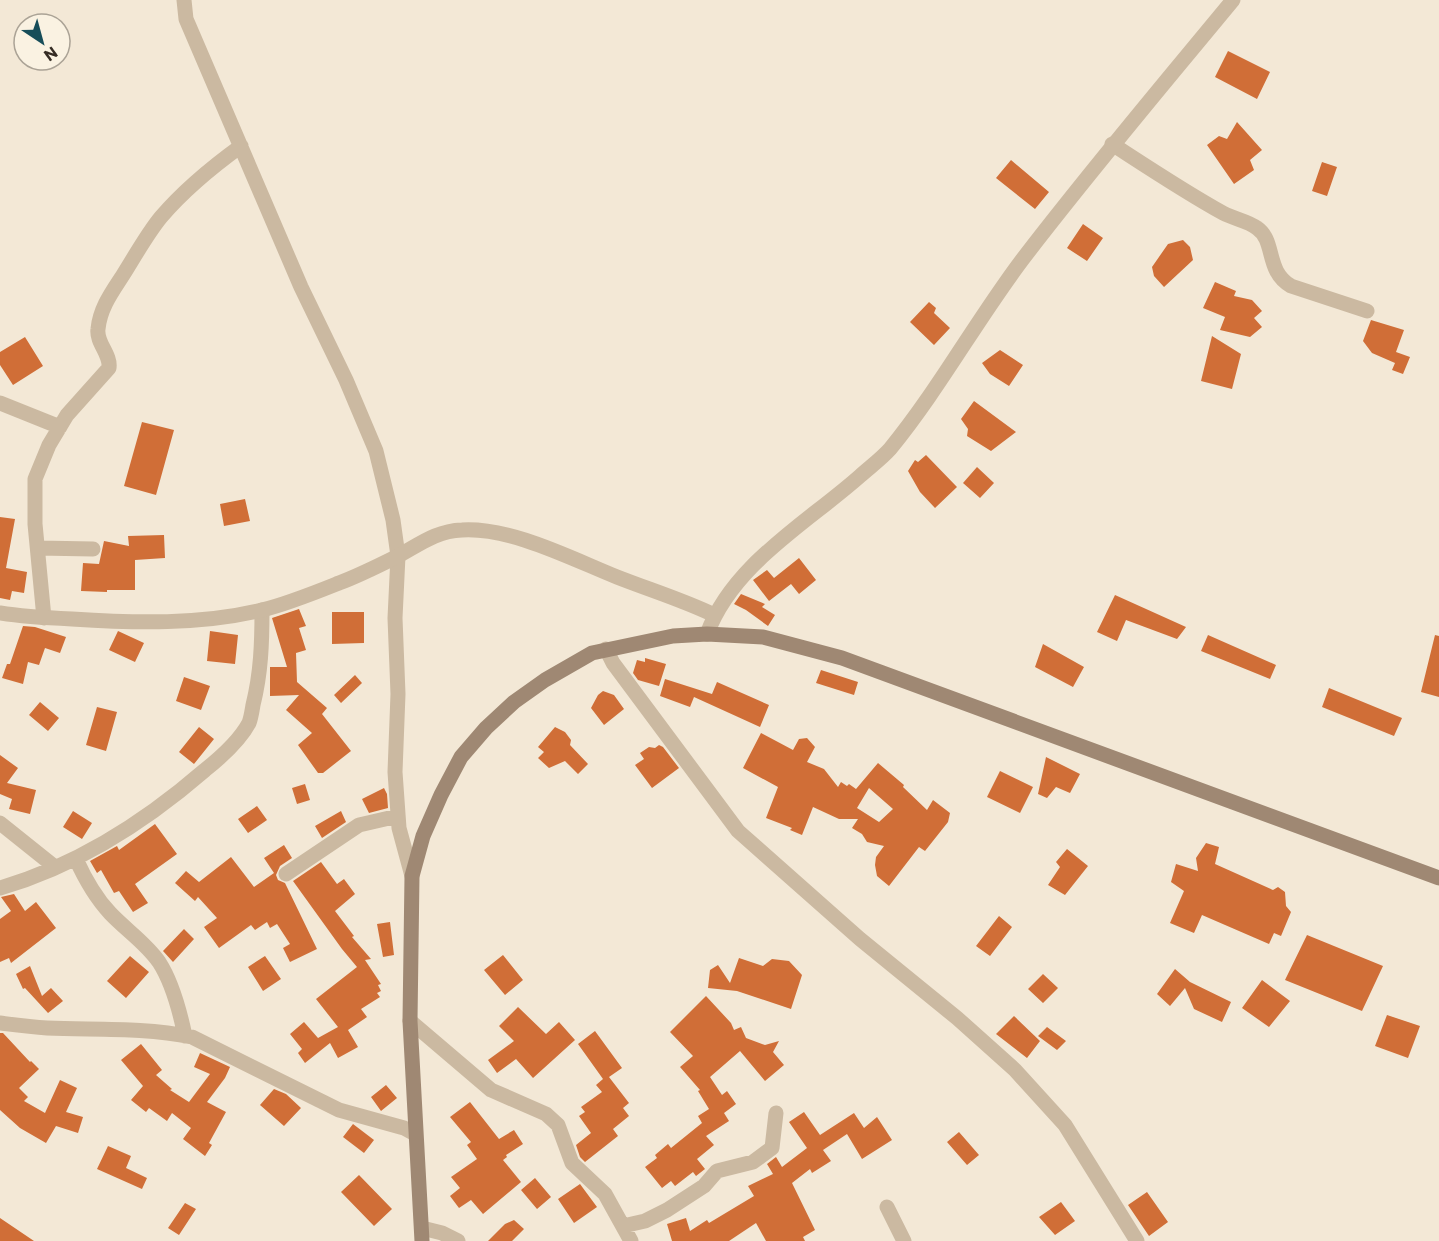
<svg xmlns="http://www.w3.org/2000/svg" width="1439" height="1241" viewBox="0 0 1439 1241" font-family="Commissioner,sans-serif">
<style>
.building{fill:#d06e37;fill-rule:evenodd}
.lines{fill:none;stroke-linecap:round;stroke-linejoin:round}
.minor{stroke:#cbb9a1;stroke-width:15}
.tertiary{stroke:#cbb9a1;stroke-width:15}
.secondary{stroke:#9f8873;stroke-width:15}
</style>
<rect width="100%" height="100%" fill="#f3e8d6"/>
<!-- building -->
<path class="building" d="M1228,51L1270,72L1257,99L1215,77Z
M1237,122L1262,150L1250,160L1254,170L1234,184L1207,145L1219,136L1227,139Z
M1011,160L1049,192L1035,209L996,178Z
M1322,162L1337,167L1327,196L1312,191Z
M1083,224L1103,238L1087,261L1067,248Z
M1183,240L1190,247L1193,260L1164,287L1154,276L1152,267L1168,244Z
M1215,282L1236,291L1234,296L1252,300L1262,311L1254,318L1262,327L1250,337L1220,330L1225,317L1203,308Z
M929,302L936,308L934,313L950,328L934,345L910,322Z
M1371,320L1404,330L1396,352L1410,357L1403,374L1392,370L1395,363L1372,353L1363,341Z
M1212,336L1241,354L1232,389L1201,381Z
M25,337L43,366L13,385L0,365V352Z
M1000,350L1023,365L1009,386L990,374L982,363Z
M974,401L1016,432L991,451L967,436L968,429L961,419Z
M142,422L174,430L156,495L124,486Z
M926,455L957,487L935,508L920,492L908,471L915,460L918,462Z
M977,467L994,483L980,498L963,483Z
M245,499L250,521L224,526L220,504Z
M0,517L15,519L6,568L27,572L24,593L12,591L10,600L0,598Z
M164,535L165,558L135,560V590H107V592L81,591L83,563L99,564L104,541L129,546L128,536Z
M799,558L816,580L799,594L791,584L769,601L753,580L767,570L774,578Z
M741,594L765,604L762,607L775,615L768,626L746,610L734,604Z
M1115,595L1186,627L1177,639L1126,620L1117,641L1097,632Z
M299,609L306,626L299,628L306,650L296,653L297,682L327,708L322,714L351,751L323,773H318L298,745L312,733L286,710L299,695L270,696V667H287L272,618Z
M332,612H364V643L332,644Z
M23,626L35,627L66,637L60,653L45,648L39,665L28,662L23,684L2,678L7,664H10Z
M118,631L144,643L135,662L109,650Z
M210,631L238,635L235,664L207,661Z
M1208,635L1276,665L1270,679L1201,651Z
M1435,635L1439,636V697L1421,692Z
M1043,644L1084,667L1073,687L1035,667Z
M645,658L666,664L659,686L638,680L633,673L637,660L645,662Z
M821,670L858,682L854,695L816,683Z
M355,675L362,683L341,703L334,695Z
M184,677L210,686L201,710L176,701Z
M665,679L712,694L717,682L769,705L760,727L694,697L690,707L660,696Z
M1329,688L1402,718L1394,736L1322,707Z
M603,691L614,695L624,709L604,725L591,708L598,695Z
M40,702L59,718L48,731L29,715Z
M97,707L117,712L106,751L86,745Z
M199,727L214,739L194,764L179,752Z
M555,727L565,732L571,740L570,745L588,764L578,774L565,761L549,768L538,758L544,752L538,747Z
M761,733L793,750L799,739L807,738L815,747L807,762L824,769L838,787L841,782L847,786L849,784L856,789L878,763L904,785L903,787L927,810L933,800L950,813L948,822L925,851L919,847L889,886L877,876L875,865L876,857L884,846L867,842L862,834L852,828L858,819H839L813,807L802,835L790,830L792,828L766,818L778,787L743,768ZM869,788L893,809L879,822L857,808Z
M659,745L663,747L679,768L652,788L635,765L644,759L640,753L649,747L655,748Z
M0,755L18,768L7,783L36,790L30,814L9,809L12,799L0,794Z
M1046,757L1080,774L1070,793L1056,787L1047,798L1038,794Z
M1000,771L1033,787L1020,813L987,797Z
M305,784L310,800L297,804L292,788Z
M384,788L387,794L388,808L369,813L362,799Z
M257,806L267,820L248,833L238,819Z
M73,811L92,823L82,839L63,827Z
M341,811L346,822L322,838L315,826Z
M155,824L177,854L135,884L148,903L133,912L119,891L114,893L101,870L97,873L90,861L117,846L119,850Z
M1206,843L1219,847L1215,864L1273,890L1278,887L1285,892L1286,906L1291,912L1281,936L1274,933L1269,944L1202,915L1194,933L1170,923L1184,891L1171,882L1176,864L1198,871L1196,858Z
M284,845L292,858L280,866L276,875L278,880L285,883L317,949L290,962L283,948L290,944L277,924L270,928L267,922L255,930L251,925L219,948L204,927L217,918L198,897L195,901L175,883L186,871L199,882L231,857L254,887L274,873L264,858Z
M1067,849L1088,866L1065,895L1048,885L1060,867L1056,862Z
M321,862L337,884L344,879L355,894L335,911L354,936L352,937L371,959L365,960L381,984L378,985L381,991L377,993L380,997L361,1009L367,1017L348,1030L358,1047L338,1058L330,1043L305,1063L298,1053L302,1049L290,1034L304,1022L318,1038L338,1027L316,999L357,967L342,949L293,881Z
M14,894L25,911L36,902L56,928L11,963L9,958L0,962V919L11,911L1,897Z
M999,916L1012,927L990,956L976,946Z
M390,922L394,955L383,957L377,924Z
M184,929L194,939L173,962L163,951Z
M1307,935L1383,966L1362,1011L1285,980Z
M503,955L523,980L505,995L484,970Z
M130,956L149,972L126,998L107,981Z
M265,956L281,979L263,991L248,967Z
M739,958L763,966L772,959L789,961L802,975L791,1009L737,991L708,988L710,970L718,965L730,983Z
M30,966L42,996L51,988L63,1001L48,1013L25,988L23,989L16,974Z
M1175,969L1190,982L1231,1002L1222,1022L1194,1009L1185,988L1170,1006L1157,994Z
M1043,974L1058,988L1043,1003L1028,989Z
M1262,980L1290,1001L1269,1027L1242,1008Z
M706,996L731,1023L734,1030L741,1027L746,1038L765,1045L779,1041L773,1052L784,1065L765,1081L740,1051L710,1077L722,1095L727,1091L736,1104L724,1113L729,1121L706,1136L714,1145L697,1159L705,1169L696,1176L693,1172L675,1186L671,1181L662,1188L645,1167L657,1158L655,1155L668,1144L671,1148L702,1123L698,1116L709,1109L698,1091L700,1090L680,1067L693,1056L670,1032Z
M518,1007L546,1034L559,1022L575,1040L533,1078L516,1059L497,1073L488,1060L514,1041L499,1026Z
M1387,1015L1420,1026L1408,1058L1375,1046Z
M1014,1016L1040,1041L1027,1058L996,1034Z
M1047,1027L1066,1041L1057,1050L1038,1036Z
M595,1031L622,1068L609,1077L629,1103L623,1108L629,1116L613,1129L618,1136L585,1162L580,1157L576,1145L591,1133L579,1116L585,1112L581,1107L602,1092L596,1085L603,1079L578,1044Z
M0,1033H3L30,1062L31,1061L39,1069L19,1088L28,1097L24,1101L45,1113L60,1080L77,1088L66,1112L83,1117L78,1133L56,1126L46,1143L20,1128L0,1110Z
M141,1044L162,1070L156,1075L172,1089L170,1090L189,1102L210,1074L194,1067L200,1053L230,1067L225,1078L207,1102L226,1112L209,1143L212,1145L205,1156L183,1139L191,1128L172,1113L167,1121L149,1108L146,1112L131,1100L143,1086L121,1060Z
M386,1085L397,1098L381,1111L371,1097Z
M274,1089L286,1094L301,1108L284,1126L260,1105Z
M470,1102L499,1139L514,1130L523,1144L506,1155L507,1157L503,1160L521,1182L483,1214L471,1200L459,1208L450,1196L460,1188L451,1177L477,1159L467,1145L471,1142L450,1117Z
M804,1112L820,1135L854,1113L864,1128L877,1117L892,1140L862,1159L847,1134L823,1150L831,1161L812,1173L810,1169L792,1183L815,1230L803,1237L805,1241H766L756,1223L729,1241H672L667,1224L686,1218L690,1231L707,1220L709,1223L754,1196L748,1186L773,1174L767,1164L776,1157L782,1167L807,1148L789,1122Z
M353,1124L374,1140L364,1153L343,1137Z
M959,1132L979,1155L967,1165L947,1142Z
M108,1146L131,1156L126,1168L147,1178L142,1189L97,1169Z
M359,1175L392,1209L374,1226L341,1192Z
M535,1178L551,1197L537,1209L521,1190Z
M580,1184L597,1207L574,1223L558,1199Z
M1147,1192L1168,1222L1149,1236L1128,1205Z
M1061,1202L1075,1221L1055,1235L1039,1217Z
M185,1203L196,1209L179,1235L168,1228Z
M0,1218L34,1241H0Z
M514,1220L524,1229L512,1241H488L505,1224Z"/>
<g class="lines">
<!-- minor -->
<path class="minor" d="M184,0L186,19L301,287L346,380L376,451L393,520L398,556L395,618L398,694L395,772L399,828L412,876
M1112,144C1149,168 1185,192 1223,213C1234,219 1248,221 1257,228C1276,241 1265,271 1291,286L1367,311
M0,403L60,427
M38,548L93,549
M44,618L35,524V479L49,445L67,415L109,368C111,354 96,343 98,329C100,308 112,292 123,275C135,256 147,234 161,217C185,189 212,167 241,146
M606,649L613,663L738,831L860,939L957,1018L1015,1070L1065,1125L1137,1241
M0,823L55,867
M76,859C85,879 95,897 110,913C126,930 146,943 159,962C172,982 180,1012 185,1036
M286,874L359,825L398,816
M0,888C76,866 145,822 205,770C220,758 240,740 249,723C251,718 252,711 253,705C261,673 262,643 262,610
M410,1021L491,1090L546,1114L558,1125L572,1163L605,1194L631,1241
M0,1023C16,1025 31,1027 47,1028C96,1030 144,1027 192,1037L339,1110L404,1128L415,1134
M887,1207L904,1241
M623,1226L645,1221L667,1210L704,1186L717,1171L753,1162L772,1148L776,1113
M422,1228L442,1233L458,1241"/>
<!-- tertiary -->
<path class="tertiary" d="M0,613C24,617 48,618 72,619C134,623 201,625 262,610C287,604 314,593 339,583C358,576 378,566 396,557C419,545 435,531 462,530C511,527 572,559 617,577C650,590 683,600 714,615
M707,634C733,564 807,523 860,476C870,467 881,459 890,449C939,389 976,321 1022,260C1090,171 1162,86 1233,0"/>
<!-- secondary -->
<path class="secondary" d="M422,1241L410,1021L412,876L423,836L441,795L461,757L486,728L514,702L545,680L592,653L673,636L707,634L763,637L842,658L1439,878"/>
</g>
<!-- north arrow -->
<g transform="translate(42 42) rotate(144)"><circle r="28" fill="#faf2e2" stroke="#aba396" stroke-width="1.5"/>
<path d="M0-4.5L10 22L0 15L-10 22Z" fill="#174d59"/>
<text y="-9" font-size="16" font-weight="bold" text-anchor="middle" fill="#352c24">N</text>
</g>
</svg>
